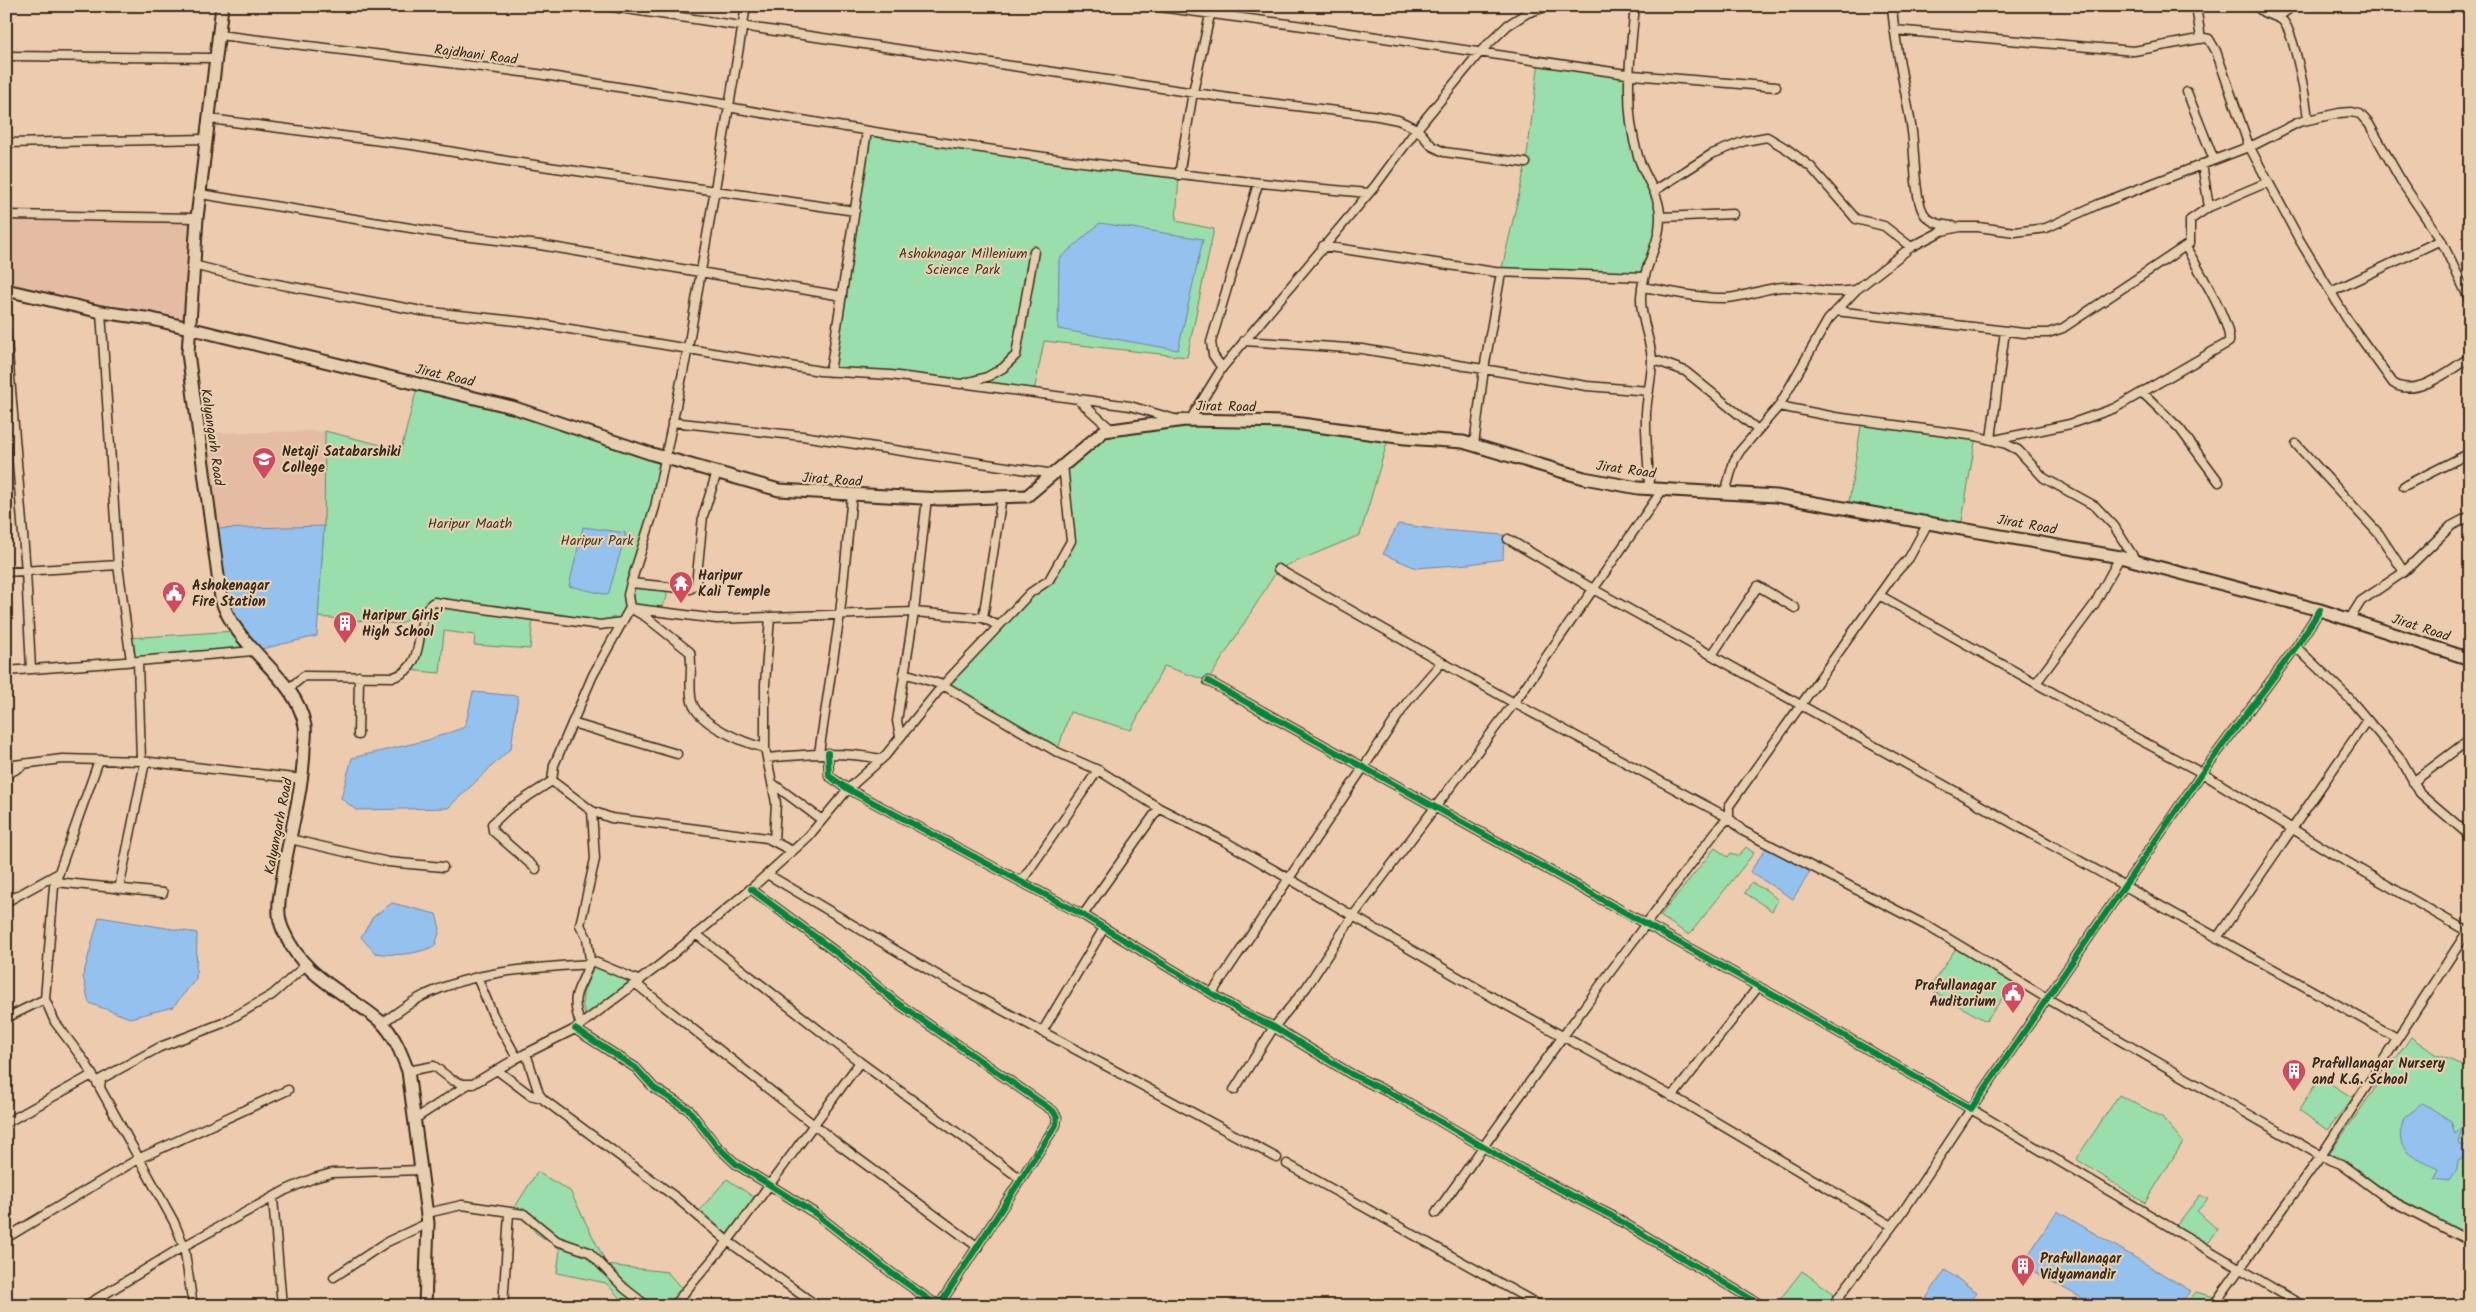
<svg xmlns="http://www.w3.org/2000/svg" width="2476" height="1312" viewBox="0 0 2476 1312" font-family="Kalam,sans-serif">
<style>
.built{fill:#e3bca3}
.green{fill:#9adeab;stroke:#6a8464}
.water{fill:#95c1ef;stroke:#71859b}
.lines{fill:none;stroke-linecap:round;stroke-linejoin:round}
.street-casing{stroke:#3b2a1e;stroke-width:11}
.secondary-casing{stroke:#3b2a1e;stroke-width:15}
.street{stroke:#e7ceaf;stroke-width:8}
.secondary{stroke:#e7ceaf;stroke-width:11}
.cycleway-casing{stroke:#e7ceaf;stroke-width:9}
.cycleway{stroke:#00873e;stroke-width:6}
.labels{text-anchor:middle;stroke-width:4.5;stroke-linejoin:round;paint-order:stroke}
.street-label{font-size:14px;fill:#3b2a1e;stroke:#e7ceaf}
.park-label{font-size:14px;fill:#443c2c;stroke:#e7ceaf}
.poi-label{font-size:14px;font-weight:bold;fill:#3b2a1e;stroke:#e7ceaf;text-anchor:start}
</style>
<rect width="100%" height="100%" fill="#edcbaf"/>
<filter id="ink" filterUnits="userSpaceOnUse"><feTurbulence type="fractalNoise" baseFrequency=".02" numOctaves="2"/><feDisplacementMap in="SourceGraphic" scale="10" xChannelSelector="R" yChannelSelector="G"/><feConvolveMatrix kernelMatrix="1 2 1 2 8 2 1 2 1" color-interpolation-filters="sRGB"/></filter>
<g filter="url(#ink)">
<!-- built -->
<path class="built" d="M6,213L197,218L188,328L6,290Z
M325,431L324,526L211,529L197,433Z"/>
<!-- green -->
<path class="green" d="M1539,61L1629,75L1632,128L1660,217L1644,277L1501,273L1526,163Z
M867,131L1179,175L1176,221L1214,229L1187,357L1044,341L1034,392L830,372Z
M418,384L664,457L655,507L631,582L666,587L667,598L658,612L630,608L615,624L533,617L530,649L474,645L475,635L444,631L440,673L407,670L429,605L400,624L318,617L324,526L325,431L401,450Z
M1862,420L1976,436L1961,527L1848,508Z
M1217,421L1389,436L1360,535L1278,569L1208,681L1164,666L1131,730L1070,712L1057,752L943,685L1049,579L1071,541L1063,465L1104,431Z
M235,631L253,651L131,661L128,638Z
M1746,847L1754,853L1689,935L1660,916L1715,848L1728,857L1731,853L1738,856Z
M1751,883L1766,890L1778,900L1772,911L1745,893Z
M1956,948L2013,983L1986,1021L1929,989Z
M595,961L637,981L587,1019C575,992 590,985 595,961Z
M2411,1037L2435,1054L2470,1068V1236L2392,1195L2348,1163L2329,1154Z
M2320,1077L2353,1098L2327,1130L2299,1110Z
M2119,1095L2162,1117L2183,1142L2145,1203L2076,1159Z
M537,1172L570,1191L607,1265L667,1272L693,1301L690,1306H627L606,1283L557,1273L560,1249L536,1233L515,1207Z
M727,1179L758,1200L728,1241L696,1214Z
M2200,1195L2208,1199L2197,1211L2217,1229L2206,1245L2176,1226Z
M1802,1271L1836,1295L1827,1306H1780L1777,1303Z
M2196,1292L2218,1298L2212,1306H2184Z"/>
<!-- water -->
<path class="water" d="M1100,223L1203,239L1178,350L1058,329L1059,259Z
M1398,524L1441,530L1504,535L1503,559L1469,564L1416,568L1383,554Z
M324,526L317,636L253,651L221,598L211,529Z
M583,527L626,533L608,595L569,586Z
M473,692L518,696L511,748L448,808L356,810L341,798L352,758L428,740L465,727Z
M1768,845L1810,872L1793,899L1750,872Z
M392,903L436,914L440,929L435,946C414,955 397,956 375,953L361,937L373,917Z
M99,917L197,933L196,979L173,1007L130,1018L89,1003L83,976Z
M2423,1103L2451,1121L2455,1134L2462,1128L2458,1144L2470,1147V1156L2458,1160L2457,1169L2449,1181L2435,1179L2439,1169C2412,1156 2392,1153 2404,1118Z
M2057,1211L2191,1291L2177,1306H2096L2022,1265Z
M1945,1270L1977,1292L1968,1306H1921Z"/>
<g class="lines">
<!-- street casing -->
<g class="street-casing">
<path id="street" d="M606,6L1229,98L1378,116L1398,120L1417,129L1432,146L1444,152L1526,163
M746,6L688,348L655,507L631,583L628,595L630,608L646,617L690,652C693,668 688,687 692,702C699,725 745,743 765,748L776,803L774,841
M1152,6L1303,26L1633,75L1776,87
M1635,6C1630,56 1623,108 1638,156C1644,177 1660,194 1660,216C1661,244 1642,269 1641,297C1640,319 1651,339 1652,360C1652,378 1647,395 1646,413C1645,438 1649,464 1649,488
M1892,6C1895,49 1906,90 1912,132C1915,153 1914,195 1923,212C1929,223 1941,225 1953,226
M2196,6L2201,39
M2257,6C2263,16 2276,14 2283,21C2295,34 2306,100 2308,120
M2278,17L2293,6
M1894,30L2134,51L2204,38L2209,39L2216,51L2249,146L2299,239L2347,319L2393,383C2415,399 2452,369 2470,357
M219,35L538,74L729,105
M6,56L216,58
M2187,92L2214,160
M728,107C940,145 1154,175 1368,193
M210,119L412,145L507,161L855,211
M6,143L207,139
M1179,175L1193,92L1212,6
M1654,191L1712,154L1745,141L1767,137L1787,149L1811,167L1856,219L1884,226L1911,247
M200,194L454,235L540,245L842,296
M2209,207L2268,182
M6,215L197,218
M1660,217L1733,214
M1323,246L1495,272L1644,277
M193,265L245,278L422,311L534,323L820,371L890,375L961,384L987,377L1003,368L1016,355L1034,251
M1642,287C1669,291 1699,299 1726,298C1746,297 1764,288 1783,287C1808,286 1830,295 1855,290
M2331,292L2441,240
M1836,311L2024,333H2048L2063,328L2190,243V220L2209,207L2202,164
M101,312L118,565L131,661
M6,329L26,571L31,669
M1244,341L1362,349L1587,386L1649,391
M1652,359L1685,371L1758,430
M1222,368L1213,355L1211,342L1258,184
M830,372L867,131
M968,384L1130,406L1178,420
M2143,393L2180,429L2219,482
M1076,398L1112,430
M1779,406L1835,417L1976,436L2006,444L2018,450L2044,478L2095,506L2114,526L2136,561
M1190,420L1222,368L1375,186L1417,129L1480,52L1508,25L1527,13L1549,6
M672,422L802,436L1054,474
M1991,439L2005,331
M1995,440L2070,424L2115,408L2229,342C2232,323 2196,266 2186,247
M2296,444L2379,534L2404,572
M1474,445L1484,369L1501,273
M2404,486L2470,453
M1725,493L1734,461L1740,451L1779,406L1828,320L1856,290L1911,247L1942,231L1960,227H1978L2015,232L2046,228L2099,204L2256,144L2299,122L2339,113L2351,112L2360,114L2369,124L2403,184L2441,240L2470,301
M1929,521L1909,558L1892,577L1729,806V818L1743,831L1929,927L2048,999L2321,1156L2341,1164L2388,1199L2470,1241
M1508,539L1593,589L2397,1038
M1278,569L1514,703L1729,818L1721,825C1623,952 1529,1082 1436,1213
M6,572L118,565
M631,583L690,589L696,585L703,516L717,472
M1879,595L2080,708L2202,773L2335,855L2470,933
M983,618L1002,496
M2349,620L2361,601L2404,572L2451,526L2470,516
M2296,647L2349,698L2402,761L2420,793L2470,836
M1712,655L1758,586L1795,608
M138,661L253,651
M6,671L138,661L141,761
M904,673L943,685L1057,752L1098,770L1159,808L1226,842L1506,1005L1677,1099L1892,1226
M1208,681L1779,998L1971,1109L2202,773L2296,647L2320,610
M2036,683L2094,605L2120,557
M288,689L304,676L394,677C431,666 411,615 434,602L600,625L622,622
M572,723L677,754
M358,735L359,676
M900,736L897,721L914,612L927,498
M765,748V684L770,617
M819,753L840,614L852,495
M828,753L829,776L848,789L1083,915L1242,1012L1274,1027L1351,1074L1402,1099L1521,1169L1612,1216L1763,1306
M767,758C806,754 842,751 881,759
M99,760L54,886L45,999L55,1022L85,1062L100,1088
M6,766L62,759L141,761L303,779
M6,775L22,766
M2413,782L2470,739
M772,783L822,820
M592,811L595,859L580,925L587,938L590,960L640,981
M290,839L388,862L443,867
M792,851L767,838L611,818L592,811L552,781L554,765L593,675L630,608L717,619L914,612L983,618L999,626
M536,869L493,831L492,824L507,810L552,781
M767,874L939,976L1277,1158
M56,882L163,893
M1021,882L1098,770
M119,889L145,762
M6,902L59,873
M1083,915L1159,808
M696,934L860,1062L1021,1179
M2217,938L2367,720
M477,977L493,1015L517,1058
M636,984L838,1144L978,1247
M1212,993L1408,701L1442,662
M6,1018L45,999
M382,1023C397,1013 411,1001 427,994C478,970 534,968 589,964
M580,1023C568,990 583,989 589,962
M575,1029L636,1068L654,1088L689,1110L716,1145L736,1164L816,1214L893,1274L934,1303L942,1301L1056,1125L1057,1117L1053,1111L896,1002L841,956L751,889
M1042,1032L1104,928
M526,1053L539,1094L544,1100L678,1199L725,1239L817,1306
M497,1070L530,1095L542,1098
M408,1071L434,1066L452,1080L463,1084H473L517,1058L575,1029L661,964L755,885L808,837L848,789L885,756L943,685L1030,593L1049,580L1071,541L1063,465
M1234,1090L1274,1027L1306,988L1353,916L1514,703L1663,489
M1672,1097L1758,987
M415,1119L467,1085
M6,1123L92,1075
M1287,1164L1541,1306
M273,1198L282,1306
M427,1213L462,1205L524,1214L557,1241L589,1252L624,1288L647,1306
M6,1238L138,1159L288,1090
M334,1277L387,1242L428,1223
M85,1306L184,1246L286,1190L314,1178L332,1173L421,1170
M193,1306L184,1246L174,1222L100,1088L101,1079L160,1047L223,1023L272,995L306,965
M503,1306L509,1213
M673,1306L728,1241L860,1062
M1832,1306L1902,1213L1971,1109L2303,1306
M2213,1306L2321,1156L2469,929"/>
</g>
<!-- secondary casing -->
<g class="secondary-casing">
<path id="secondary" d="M222,6L197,218L188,353L221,598C235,649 296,675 305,726C306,733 305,741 304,748C303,794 288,837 282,882C279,898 276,915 283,930C304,979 345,991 381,1022C394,1034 402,1055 408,1071L428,1223L425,1306
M6,290L101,312L152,319L512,407L652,454L779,490L940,499L1027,496L1104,431L1185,420L1286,422L1405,438L1463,442L1584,478L1638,488L1776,496L2120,557L2320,610L2470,659"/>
</g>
<!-- street -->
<use href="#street" class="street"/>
<!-- secondary -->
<use href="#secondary" class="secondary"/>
<!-- cycleway casing -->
<g class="cycleway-casing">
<path id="cycleway" d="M1208,681L1779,998L1971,1109L2202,773L2296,647L2320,610
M828,753L829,776L848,789L1083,915L1242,1012L1274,1027L1351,1074L1402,1099L1521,1169L1612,1216L1763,1306
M575,1029L636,1068L654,1088L689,1110L716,1145L736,1164L816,1214L893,1274L934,1303L942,1301L1056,1125L1057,1117L1053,1111L896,1002L841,956L751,889"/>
</g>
<!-- cycleway -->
<use href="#cycleway" class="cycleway"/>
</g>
</g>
<!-- icons -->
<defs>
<g id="university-pin" transform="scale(1.25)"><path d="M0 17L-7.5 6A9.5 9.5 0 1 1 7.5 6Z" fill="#d1495b" stroke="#e7ceaf"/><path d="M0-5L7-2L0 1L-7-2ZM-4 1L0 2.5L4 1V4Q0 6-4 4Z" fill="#fff"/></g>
<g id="temple-pin" transform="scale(1.25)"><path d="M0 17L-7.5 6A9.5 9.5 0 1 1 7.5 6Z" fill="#d1495b" stroke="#e7ceaf"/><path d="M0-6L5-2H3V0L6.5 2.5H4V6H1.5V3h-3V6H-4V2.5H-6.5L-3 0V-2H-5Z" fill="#fff"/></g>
<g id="civic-pin" transform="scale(1.25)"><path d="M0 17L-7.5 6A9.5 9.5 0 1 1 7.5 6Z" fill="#d1495b" stroke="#e7ceaf"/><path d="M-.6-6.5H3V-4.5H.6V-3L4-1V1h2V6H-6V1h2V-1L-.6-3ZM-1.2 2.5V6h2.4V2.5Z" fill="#fff"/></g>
<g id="building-pin" transform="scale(1.25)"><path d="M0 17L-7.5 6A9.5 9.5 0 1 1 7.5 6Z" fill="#d1495b" stroke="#e7ceaf"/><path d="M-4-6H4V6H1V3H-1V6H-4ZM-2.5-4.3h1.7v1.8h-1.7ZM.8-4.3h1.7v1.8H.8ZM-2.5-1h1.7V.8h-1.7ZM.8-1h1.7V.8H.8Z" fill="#fff"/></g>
</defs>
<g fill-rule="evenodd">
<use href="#university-pin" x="264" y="459"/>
<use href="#temple-pin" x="681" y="583"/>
<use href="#civic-pin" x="174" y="593"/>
<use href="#building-pin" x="345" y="623"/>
<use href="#civic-pin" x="2013" y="993"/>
<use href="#building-pin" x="2294" y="1071"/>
<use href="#building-pin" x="2023" y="1266"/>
</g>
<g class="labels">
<!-- street labels -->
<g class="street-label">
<text transform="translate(476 54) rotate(7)" y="5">Rajdhani Road</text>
<text transform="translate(445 375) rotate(13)" y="5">Jirat Road</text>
<text transform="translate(1226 406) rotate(1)" y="5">Jirat Road</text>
<text transform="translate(213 437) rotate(82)" y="5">Kalyangarh Road</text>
<text transform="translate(1626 469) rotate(8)" y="5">Jirat Road</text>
<text transform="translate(832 479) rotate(4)" y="5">Jirat Road</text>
<text transform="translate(2027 524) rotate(10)" y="5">Jirat Road</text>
<text transform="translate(2421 627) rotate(18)" y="5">Jirat Road</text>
<text transform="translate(278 826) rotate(-79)" y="5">Kalyangarh Road</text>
</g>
<!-- park labels -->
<g class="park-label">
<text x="963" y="258">Ashoknagar Millenium<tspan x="963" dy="16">Science Park</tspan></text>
<text x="470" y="528">Haripur Maath</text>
<text x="597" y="545">Haripur Park</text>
</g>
<!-- poi labels -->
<g class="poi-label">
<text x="282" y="456">Netaji Satabarshiki<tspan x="282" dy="16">College</tspan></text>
<text x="698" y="580">Haripur<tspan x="698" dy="16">Kali Temple</tspan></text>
<text x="192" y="590">Ashokenagar<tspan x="192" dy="16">Fire Station</tspan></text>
<text x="362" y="620">Haripur Girls'<tspan x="362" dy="16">High School</tspan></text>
<text x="1996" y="990" text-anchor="end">Prafullanagar<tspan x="1996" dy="16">Auditorium</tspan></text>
<text x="2312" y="1068">Prafullanagar Nursery<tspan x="2312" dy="16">and K.G. School</tspan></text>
<text x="2040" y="1263">Prafullanagar<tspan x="2040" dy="16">Vidyamandir</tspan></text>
</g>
</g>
<!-- margin -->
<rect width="2476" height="1312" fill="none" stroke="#e7ceaf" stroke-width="25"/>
<rect x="12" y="12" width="2451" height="1287" fill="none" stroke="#3b2a1e" stroke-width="2" filter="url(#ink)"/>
</svg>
